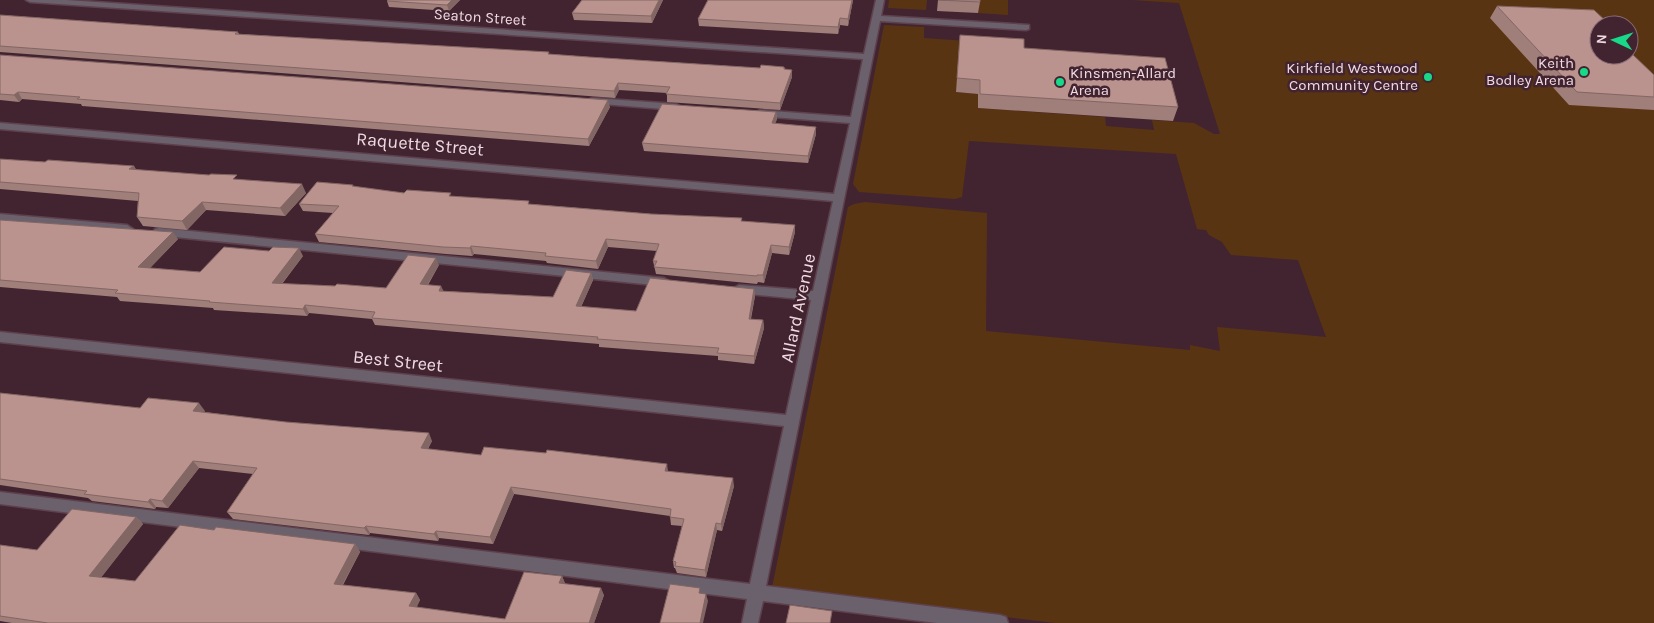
<svg xmlns="http://www.w3.org/2000/svg" width="1654" height="623" viewBox="0 0 1654 623" font-family="Karla,sans-serif">
<style>
.green{fill:#593412;fill-rule:evenodd}
.lines{fill:none;stroke-linecap:round;stroke-linejoin:round}
.minor-casing{stroke:#5e414d;stroke-width:3}
.minor{fill:#6b616c;fill-rule:evenodd}
.wall{fill:#a07e7a}
.shaded-wall{fill:#826663}
.building{fill:#ba928e;stroke:#826663}
.poi-dot{fill:#18d989;stroke:#422431;stroke-width:2}
.labels{text-anchor:middle;stroke-width:5;stroke-linejoin:round;paint-order:stroke}
.far-street-label{font-size:15px;fill:#f0dbe2;stroke:#422431}
.far-poi-label{font-size:15px;fill:#f0dbe2;stroke:#422431;text-anchor:end}
.street-label{font-size:18px;fill:#f0dbe2;stroke:#422431}
</style>
<rect width="100%" height="100%" fill="#422431"/>
<!-- green -->
<path class="green" d="M889,0H927L926,10L888,8Z
M978,0H1008V15L978,13Z
M1132,0H1654V623H1055L772,588L848,207L854,204L865,202L987,213L986,331L1190,350V345L1220,351L1217,327L1326,337L1298,260L1231,255L1222,242L1209,235L1206,230L1197,229L1176,154L969,141L962,197L955,199L859,192L853,184L884,25L924,27V38L967,41L956,92L978,94V108L1105,117L1106,126L1154,130L1152,120L1194,123L1214,134H1220L1179,3ZM1599,25H1629V55H1599Z"/>
<g class="lines">
<!-- minor casing -->
<g class="minor-casing">
<path id="minor" d="M26,0H66L864,54L876,0H884L881,16L1029,25V29L1026,30L880,21L766,586L1000,615L1006,617L1008,623H937L763,601L758,623H742L747,599L0,504V492L750,584L784,426L0,342V332L786,415L811,300L739,293L733,289L739,285L813,291L833,201L0,129V123L834,194L850,123L760,116L755,113L760,110L851,117L863,59L30,2Z
M593,98L676,104L681,107L676,110L590,103V99Z
M0,214L127,225L133,229L127,233L0,220Z
M159,228L664,278L670,282L664,286L155,235L153,232L155,229Z"/>
</g>
<!-- minor -->
<use href="#minor" class="minor"/>
</g>
<!-- wall -->
<path class="wall" d="M388,0H460L449,11L389,7L387,1Z
M582,0H663L652,23L574,20L572,13Z
M708,0H853L848,26L840,25L838,34L699,26L698,19Z
M938,0L980,2L978,13L937,11Z
M1497,6L1599,25L1654,75V110L1569,105L1490,18Z
M0,15L238,32L239,34L549,54L589,57L760,68L784,67L785,69L792,77L780,110L667,102V93L619,90L615,98L0,52Z
M960,35L1024,48L1178,107L1173,121L978,108V94L956,92Z
M0,55L610,107L589,146L82,106L81,104L22,99L19,102L0,100Z
M776,112L777,119L775,123L816,134L808,163L644,151L642,143Z
M0,159L45,162L134,166L136,170L239,180L306,193L285,216L206,210L187,230L143,226L137,217L138,201L0,189Z
M353,185L354,187L404,193L452,196L530,204L651,214L742,221L795,232L789,255L772,253L764,283L758,282L757,284L656,274L653,261L657,251L608,247L598,269L547,263L546,261L474,254L472,256L446,254L319,242L315,234L333,213L303,211L299,204Z
M0,220L178,239L150,268L200,272L303,256L282,284L386,288L439,265L428,285L443,291L553,297L591,273L593,280L581,307L636,311L754,289L755,296L751,319L763,320L764,328L754,364L718,360V356L599,347V344L375,325L372,319L309,313L307,316L214,310L213,308L120,301L117,297L0,287Z
M0,393L140,408L205,411L204,412L432,441L428,449L481,455L668,471L734,486L722,531L717,530L706,577L677,573L675,568H674L673,561L682,526L671,525L670,516L514,494L493,544L439,538L438,541L370,533L369,535L233,519L227,512L253,474L199,468L168,508L156,507L155,509L92,501L88,498L0,485Z
M136,517L143,524L101,577L135,581L214,530L355,544L360,552L343,585L416,593L420,600L416,607L505,619L562,576L565,584L604,595L594,623H12L0,621V545L37,550Z"/>
<!-- shaded-wall -->
<path class="shaded-wall" d="M452,0H460L449,11L447,5Z
M659,0H663L652,23L651,16Z
M852,0H853L848,26V19Z
M840,18V25L838,34V27Z
M792,70V77L780,110V103Z
M618,83L619,90L615,98L614,91Z
M18,92L22,99L19,102L14,95Z
M608,100L610,107L589,146L588,139Z
M776,112L777,119L773,130L772,123Z
M816,127V134L808,163V156Z
M134,166L139,174L129,169Z
M302,184L306,193L285,216L280,208Z
M202,202L206,210L187,230L182,221Z
M795,225V232L789,255V247Z
M173,232L178,239L144,274L138,267Z
M606,239L608,247L598,269L596,261Z
M771,245L772,253L764,283L763,275Z
M471,246L474,254L472,256L470,248Z
M299,248L303,256L276,291L272,283Z
M436,258L439,265L423,292L420,284Z
M591,273L593,280L578,314L576,306Z
M441,286L445,294L439,291Z
M754,289L755,296L749,326V319Z
M305,305L309,313L307,316L303,309Z
M763,320L764,328L754,364V356Z
M199,403L205,411L199,418L193,411Z
M429,433L432,441L424,455L421,448Z
M193,461L199,468L168,508L162,501Z
M667,464L668,471H665Z
M733,478L734,486L722,531L721,524Z
M511,487L514,494L493,544L490,537Z
M150,499L156,507L155,509L148,502Z
M136,517L143,524L97,583L89,576Z
M716,523L717,530L706,577L705,570Z
M366,526L370,533L369,535L364,528Z
M436,531L439,538L438,541L434,534Z
M355,544L360,552L339,591L334,584Z
M562,576L565,583L562,590L559,583Z
M601,588L604,595L594,623H589Z
M416,593L420,600L414,614L409,606Z
M706,594L708,601L703,623H700Z"/>
<!-- building -->
<path class="building" d="M388,0H452L447,5L387,1Z
M582,0H659L651,16L572,13Z
M708,0H852L848,19L840,18L838,27L698,19Z
M938,0H980V2Z
M1497,6L1594,10L1610,25H1599V55H1629V51L1654,75V97L1577,92Z
M0,15L238,32L235,34L549,52L548,54L589,57L760,68L761,65L784,67V69L792,70L780,103L666,94L670,87L618,83L614,91L0,46Z
M960,35L1024,39V48L1165,58L1178,107L980,94V80L957,78Z
M0,55L608,100L588,139L77,99L80,97L18,92L14,95L0,94Z
M662,104L776,112L772,123L816,127L808,156L642,143Z
M0,159L45,162L48,160L134,166L129,169L209,175L211,174L237,175L233,179L302,184L280,208L202,202L182,221L137,217L139,193L0,182Z
M317,182L353,185L352,186L404,193L407,190L451,193L449,196L529,201L528,204L651,214L742,218L741,221L795,225L789,247L771,245L763,275H757V276L654,267L657,261H653L659,244L606,239L596,261L545,256L546,253L471,246L470,248L443,247L315,234L339,206L299,204Z
M0,220L173,232L138,267L200,272L224,247L269,251L273,247L299,248L272,283L335,286L337,284L386,288L408,255L436,258L420,284L441,286L439,291L553,297L566,270L591,273L576,306L636,311L650,278L754,289L749,319L763,320L754,356L717,353L719,348L597,339L598,337L372,318L375,312L305,305L303,309L209,302L210,301L115,293L118,290L0,280Z
M0,393L140,408L148,398L199,403L193,411L286,422L429,433L421,448L481,455L484,447L546,453L547,450L667,464L665,471L733,478L721,524L716,523L705,570L675,566L676,562L673,561L684,519L670,517L671,509L511,487L490,537L436,531L434,534L366,526L364,528L227,512L257,468L193,461L162,501L150,499L148,502L84,494L87,491L0,479Z
M72,509L136,517L89,576L135,581L180,525L214,530L216,527L355,544L334,584L416,593L409,606L505,619L524,572L562,576L559,583L601,588L589,623H48L0,616V545L37,550Z
M670,584L700,588L699,593L706,594L700,623H660Z
M790,605L832,611L830,623H786Z"/>
<!-- markers -->
<g class="poi-dot">
<circle cx="1584" cy="72" r="5"/>
<circle cx="1428" cy="77" r="5"/>
<circle cx="1060" cy="82" r="5"/>
</g>
<g class="labels">
<!-- far-street labels -->
<g class="far-street-label">
<text transform="translate(480 17) rotate(4)" y="5">Seaton Street</text>
</g>
<!-- far-poi labels -->
<g class="far-poi-label">
<text x="1574" y="68">Keith<tspan x="1574" dy="17">Bodley Arena</tspan></text>
<text x="1418" y="73">Kirkfield Westwood<tspan x="1418" dy="17">Community Centre</tspan></text>
<text x="1070" y="78" text-anchor="start">Kinsmen-Allard<tspan x="1070" dy="17">Arena</tspan></text>
</g>
<!-- street labels -->
<g class="street-label">
<text transform="translate(420 144) rotate(5)" y="6">Raquette Street</text>
<text transform="translate(798 308) rotate(-78)" y="6">Allard Avenue</text>
<text transform="translate(398 361) rotate(6)" y="6">Best Street</text>
</g>
</g>
<!-- north arrow -->
<g transform="translate(1614 40) rotate(274)"><circle r="24" fill="#422431" stroke="#886d78"/>
<path d="M0-4L9 19L0 12L-9 19Z" fill="#18d989"/>
<text y="-8" font-size="14" font-weight="bold" text-anchor="middle" fill="#f0dbe2">N</text>
</g>
</svg>
